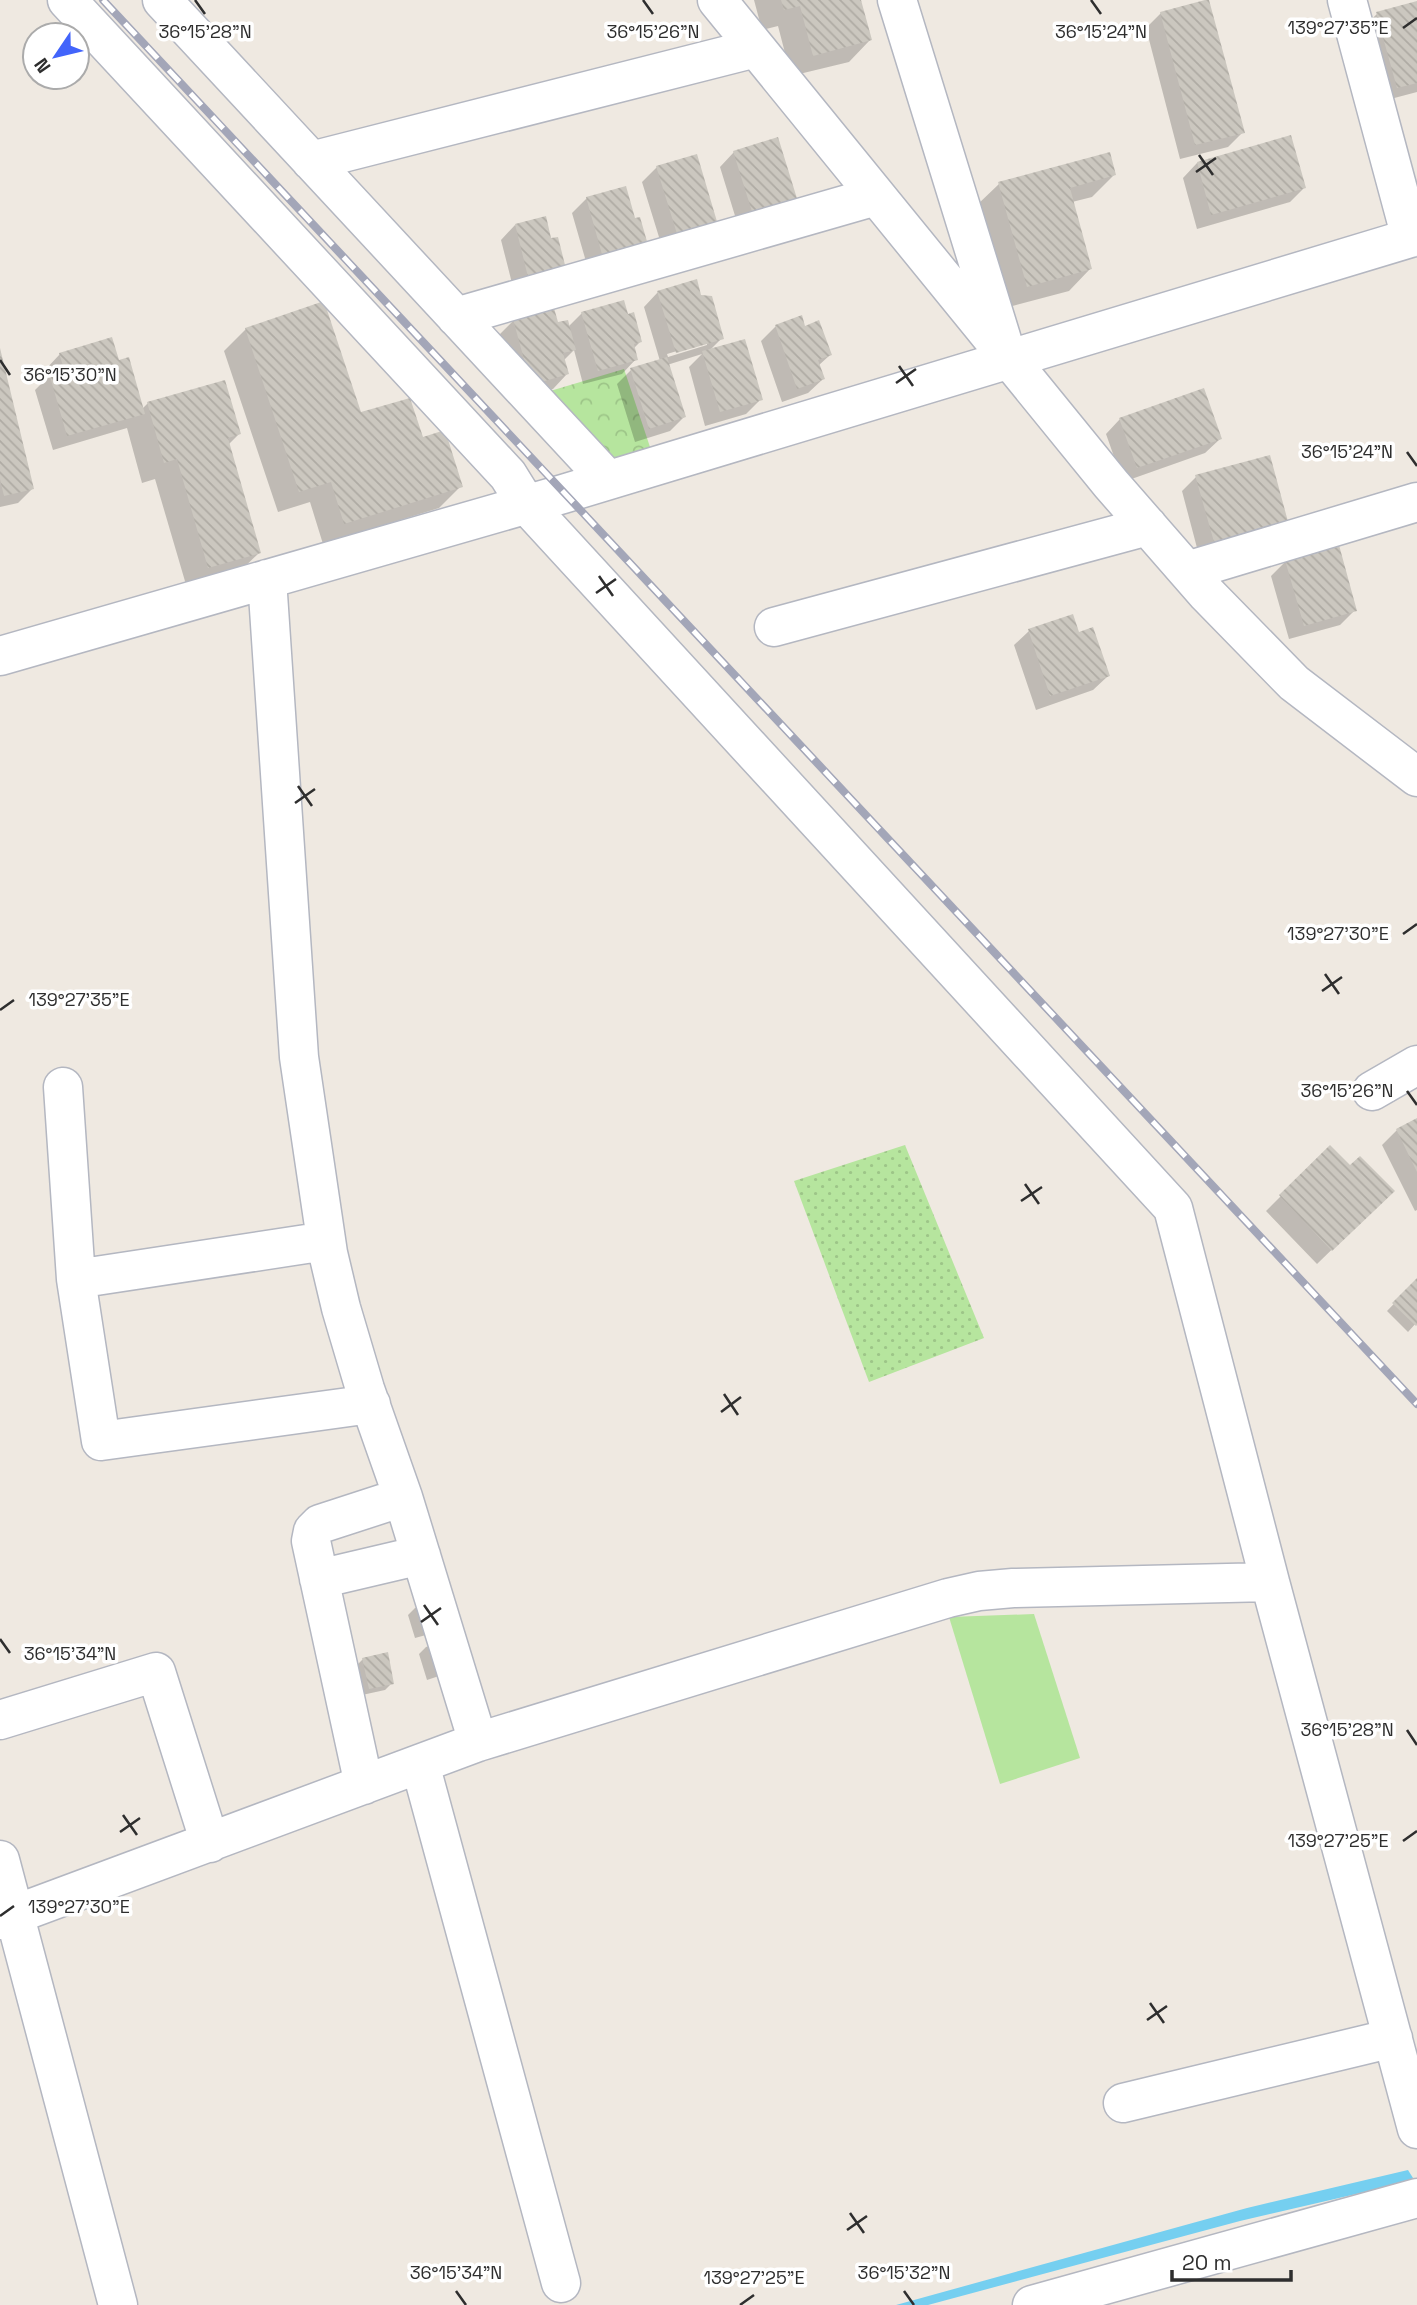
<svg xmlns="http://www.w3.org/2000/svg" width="1417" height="2305" viewBox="0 0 1417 2305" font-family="'Space Grotesk',sans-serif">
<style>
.grass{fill:url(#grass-dots)}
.park{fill:url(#park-crowns)}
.garden{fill:#b6e59e}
.water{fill:#75cff0}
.shadow{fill:#0003;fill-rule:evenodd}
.building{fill:url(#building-back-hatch)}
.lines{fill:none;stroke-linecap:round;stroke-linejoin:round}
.minor-casing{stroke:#b4b7c1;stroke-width:41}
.minor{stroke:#fff;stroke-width:38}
.rail-casing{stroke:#a3a6b8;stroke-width:8}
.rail{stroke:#fff;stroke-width:5;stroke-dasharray:16;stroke-linecap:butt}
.ticks{fill:none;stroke:#2e2e2e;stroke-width:2.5}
.ticks-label{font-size:18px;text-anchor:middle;fill:#2e2e2e;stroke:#fff;stroke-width:7;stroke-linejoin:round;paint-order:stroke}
</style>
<defs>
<pattern id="grass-dots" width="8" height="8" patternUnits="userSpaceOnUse" patternTransform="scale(1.75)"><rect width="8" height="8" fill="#b6e59e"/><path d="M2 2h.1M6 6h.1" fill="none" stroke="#9dc588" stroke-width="1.8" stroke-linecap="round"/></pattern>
<pattern id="park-crowns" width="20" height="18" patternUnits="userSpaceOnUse" patternTransform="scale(1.75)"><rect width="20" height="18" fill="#b6e59e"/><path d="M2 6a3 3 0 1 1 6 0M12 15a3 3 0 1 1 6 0" fill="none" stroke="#9dc588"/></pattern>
<pattern id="building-back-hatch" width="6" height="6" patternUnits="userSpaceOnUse" patternTransform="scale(1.75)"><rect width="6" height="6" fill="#cbc7bf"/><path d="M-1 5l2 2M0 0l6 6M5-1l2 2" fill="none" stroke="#afaba4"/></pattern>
</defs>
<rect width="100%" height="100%" fill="#efe9e1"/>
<!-- grass -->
<path class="grass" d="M905,1145L984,1338L869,1382L794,1181Z"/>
<!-- park -->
<path class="park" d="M624,369L656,465L608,480L530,397Z"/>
<!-- garden -->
<path class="garden" d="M1034,1614L1080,1758L1000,1784L949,1617Z"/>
<!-- water -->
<path class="water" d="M1408,2170L1413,2178L1408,2182L1240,2221L928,2305H896L1247,2208Z"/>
<!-- shadow -->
<path class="shadow" d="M754,0H860L870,40L849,62L791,76L778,26L762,30Z
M1417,3V92L1383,101L1362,28L1377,14Z
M1161,13L1243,132L1228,147L1180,159L1146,28Z
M734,152L797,204L740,232L720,167Z
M1197,163L1304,188L1290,202L1197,229L1183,178Z
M657,167L716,224L663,250L642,182Z
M1114,175L1092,197L1072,202L1090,269L1069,291L1005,308L977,205L999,184Z
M587,198L633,220L589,272L572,213Z
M515,225L549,240L556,239L515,295L501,240Z
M658,292L700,296L722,338L709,351L761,399L746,414L705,426L689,367L702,354L667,365L684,417L670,431L635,442L617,384L631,370L660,361L644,307ZM707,342V345L668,357L667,354Z
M582,313L640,342L633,349L636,359L622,374L583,384L574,350L564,360L567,374L553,389L516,398L499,335L514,320L568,327Z
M776,326L804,328L830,355L818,366L823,379L808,393L782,402L761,341Z
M246,329L360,414L421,440L461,486L439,508L323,544L310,502L278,512L224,351Z
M0,351L33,488L18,503L0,507Z
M60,354L118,362L142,409L148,403L239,434L228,445L259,553L237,574L187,588L155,479L142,483L127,428L53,450L35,390L48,377L46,369Z
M1120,419L1220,439L1205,453L1123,482L1106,434Z
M1196,477L1288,529L1201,563L1182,491Z
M1286,561L1355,610L1340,625L1289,639L1271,576Z
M1029,631L1078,634L1108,676L1093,690L1036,710L1014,645Z
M1417,1120V1210L1415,1211L1382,1145L1397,1130Z
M1330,1147L1350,1167L1392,1191L1317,1264L1266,1211Z
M1417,1280V1322L1408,1332L1387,1311Z
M426,1605V1635L415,1638L408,1615L415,1608Z
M439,1643V1676L427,1680L419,1654L426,1647Z
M363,1659L392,1683L385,1690L362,1695L356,1666Z"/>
<!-- building -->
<path class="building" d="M781,0H861L872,40L813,56L800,6L784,10Z
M1205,0H1209L1245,133L1195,145L1160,12Z
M1417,1V83L1397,88L1376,12Z
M1291,135L1306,188L1211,215L1197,162Z
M778,137L799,205L754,218L733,151Z
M1110,152L1116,175L1070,188L1092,269L1027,287L998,182Z
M697,154L718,225L678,237L656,166Z
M626,186L635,218L640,217L648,245L603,258L586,197Z
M546,216L551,238L558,237L567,273L529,281L515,224Z
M697,279L701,295L712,296L724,339L676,353L657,291Z
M624,300L628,314L634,312L642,342L634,344L638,360L598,371L581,312Z
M324,301L361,412L410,398L423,437L445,430L463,487L344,524L331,482L299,492L245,328Z
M554,308L558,322L568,320L576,350L563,353L569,374L531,385L513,319Z
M802,315L805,326L819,320L832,355L818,360L825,379L797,389L775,325Z
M112,337L119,360L129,357L145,414L67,436L49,373L64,369L59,353Z
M745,339L763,400L720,412L702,351Z
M0,348L34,489L4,496L0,479Z
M667,357L686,417L649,429L630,368Z
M225,380L241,434L228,438L261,553L208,568L177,459L164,463L147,402Z
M1204,388L1222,439L1137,468L1119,418Z
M1270,455L1290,529L1216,549L1195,475Z
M1339,545L1357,611L1304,626L1285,560Z
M1073,614L1079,632L1093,627L1110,676L1050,696L1028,629Z
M1417,1118V1172L1396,1129Z
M1330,1145L1350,1165L1360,1156L1395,1191L1332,1251L1279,1195Z
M1417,1278V1325L1416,1326L1392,1303Z
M388,1652L394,1684L369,1689L362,1658Z"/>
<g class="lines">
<!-- minor casing -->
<g class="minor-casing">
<path id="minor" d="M67,0L508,475L526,504L1173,1208L1270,1582L1417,2129
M162,0L608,480
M717,0L1111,484L1207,594L1294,683L1417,777
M897,0L1002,340
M1347,0L1411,238
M311,161L756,48
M456,317L876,196
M1187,571L1417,502
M267,579L299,1057L328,1253L341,1308L365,1389L403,1497L478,1742
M774,627L1148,526
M0,656L563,494L1417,236
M63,1087L76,1279L101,1441L371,1404
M1372,1091L1417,1065
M76,1279L326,1241
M319,1579L421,1555
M0,1720L156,1672L210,1843
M420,1764L561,2283
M364,1785L311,1541L313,1531L320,1524L403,1497
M0,1860L118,2305
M0,1920L478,1742L948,1598L979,1591L1013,1588L1270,1582
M1123,2103L1393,2038
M1032,2305L1417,2198"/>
</g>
<!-- minor -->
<use href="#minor" class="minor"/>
<!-- rail casing -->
<g class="rail-casing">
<path id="rail" d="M103,0L1417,1404"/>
</g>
<!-- rail -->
<use href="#rail" class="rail"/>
</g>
<!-- ticks -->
<path class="ticks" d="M195,0L205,14M643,0L653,14M1091,0L1101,14M1403,28L1417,18M1199,155L1213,175M1196,172L1216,158M0,360L10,375M899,366L913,386M896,383L916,369M1407,452L1417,466M599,576L613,596M596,593L616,579M298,786L312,806M295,803L315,789M1403,934L1417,924M1325,974L1339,994M1322,991L1342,977M0,1010L14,1000M1407,1091L1417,1105M1025,1184L1039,1204M1021,1201L1042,1187M724,1394L738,1415M721,1412L741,1397M424,1605L438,1625M421,1622L441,1608M0,1639L10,1653M1407,1730L1417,1745M123,1815L137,1835M120,1832L140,1818M1403,1841L1417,1831M0,1916L14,1906M1150,2003L1164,2023M1147,2020L1167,2006M850,2213L864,2233M847,2230L867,2216M456,2291L466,2305M904,2291L914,2305M740,2305L754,2295"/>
<g class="ticks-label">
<text x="1338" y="34">139°27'35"E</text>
<text x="205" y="38">36°15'28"N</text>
<text x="653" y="38">36°15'26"N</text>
<text x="1101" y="38">36°15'24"N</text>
<text x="70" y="381">36°15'30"N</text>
<text x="1347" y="458">36°15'24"N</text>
<text x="1338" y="940">139°27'30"E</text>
<text x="79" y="1006">139°27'35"E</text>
<text x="1347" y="1097">36°15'26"N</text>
<text x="70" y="1660">36°15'34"N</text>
<text x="1347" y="1736">36°15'28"N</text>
<text x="1338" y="1847">139°27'25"E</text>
<text x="79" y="1913">139°27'30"E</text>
<text x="456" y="2279">36°15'34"N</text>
<text x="904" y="2279">36°15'32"N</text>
<text x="754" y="2284">139°27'25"E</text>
</g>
<!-- north arrow -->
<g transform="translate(56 56) rotate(235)"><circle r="33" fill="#ffffff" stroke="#ababab" stroke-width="2"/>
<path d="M0-5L12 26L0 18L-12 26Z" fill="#4264fb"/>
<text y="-10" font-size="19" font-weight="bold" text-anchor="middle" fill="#2e2e2e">N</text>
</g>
<!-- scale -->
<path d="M1172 2270v10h119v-10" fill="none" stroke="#2e2e2e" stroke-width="3.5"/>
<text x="1182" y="2270" font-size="21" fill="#2e2e2e" stroke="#ffffff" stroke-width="5" paint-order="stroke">20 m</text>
</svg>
